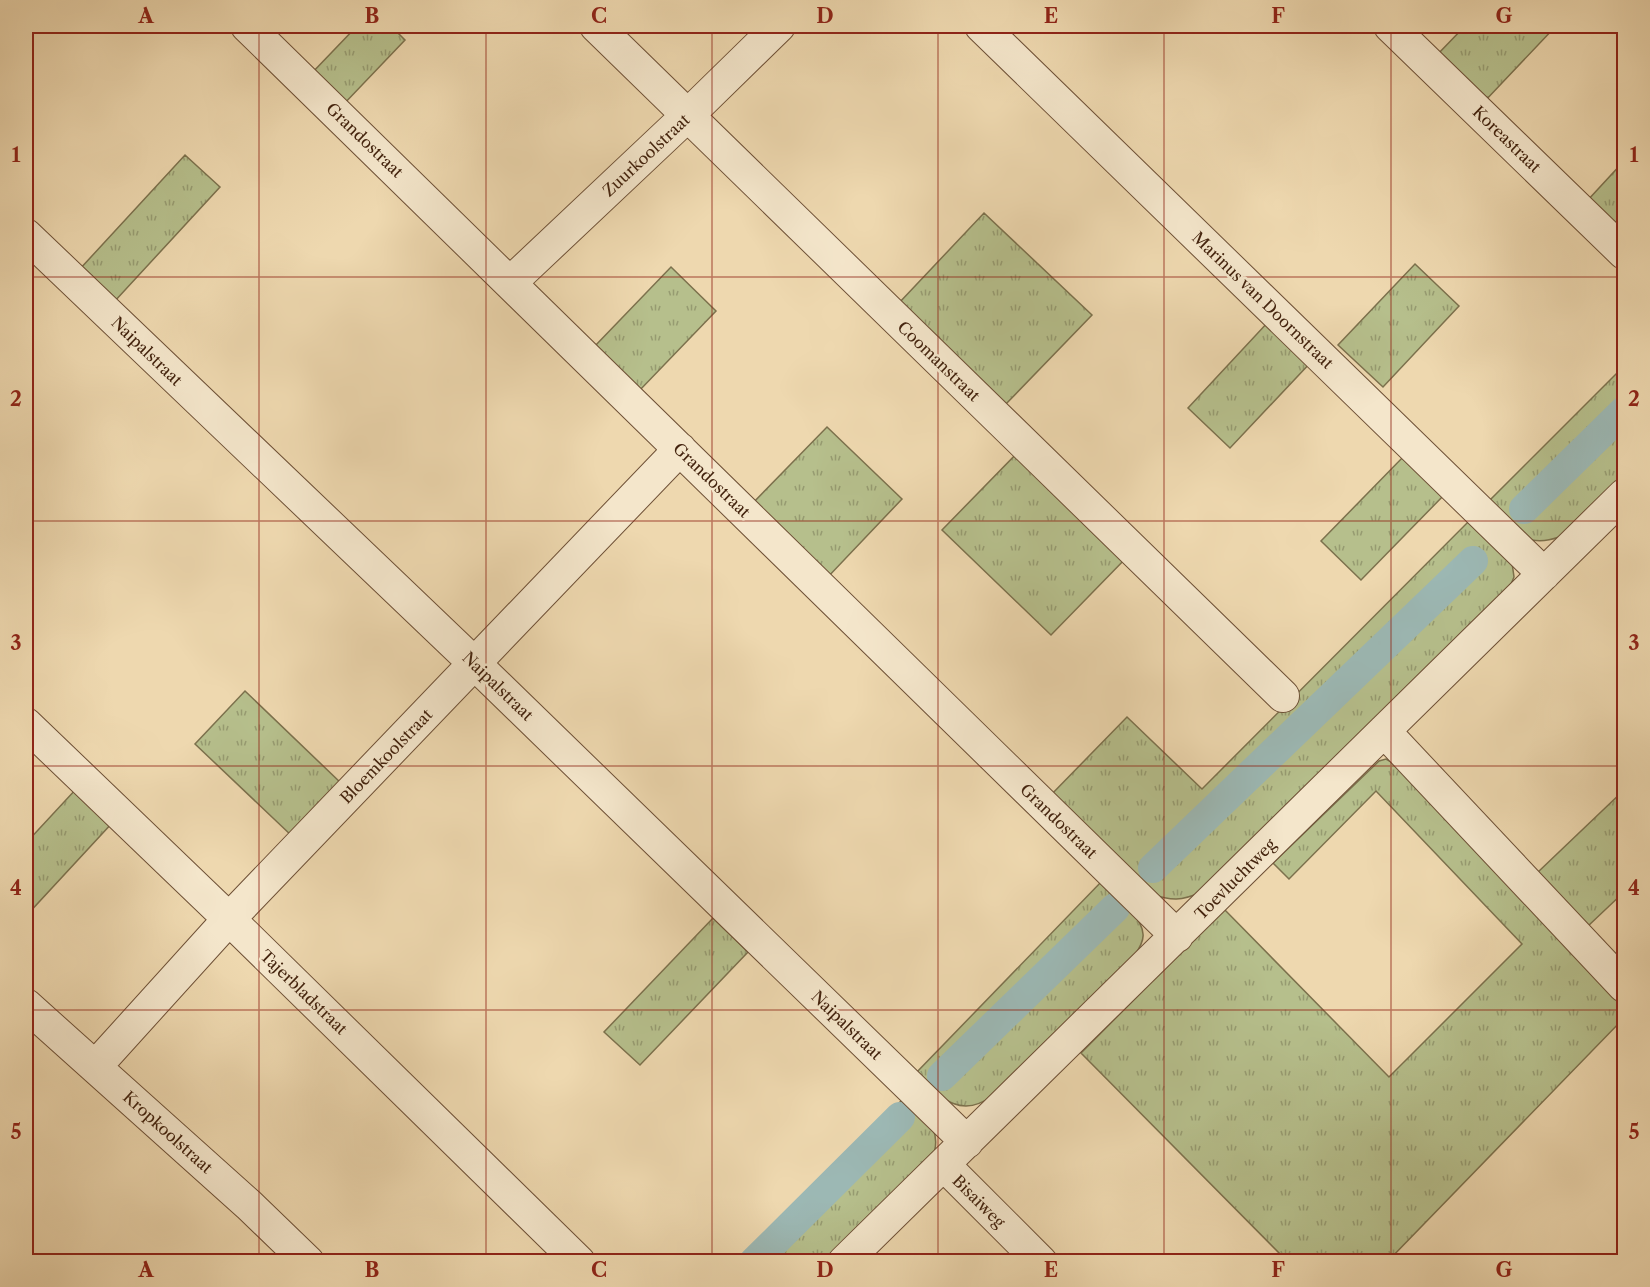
<svg xmlns="http://www.w3.org/2000/svg" width="1650" height="1287" viewBox="0 0 1650 1287" font-family="'Libre Caslon Text',serif">
<style>
.grass{fill:url(#grass-tufts);stroke:#7c714d;stroke-width:1.5}
.lines{fill:none;stroke-linecap:round;stroke-linejoin:round}
.canal{stroke:#9cb8b4;stroke-width:30}
.minor-casing{stroke:#6e5036;stroke-width:34}
.minor{stroke:#f4e6cb;stroke-width:32}
.grid{fill:none;stroke:#8f2418;stroke-width:1.5;stroke-opacity:0.55}
.labels{text-anchor:middle;stroke-width:5;stroke-linejoin:round;paint-order:stroke}
.street-label{font-size:16px;fill:#43230e;stroke:#f4e6cb}
.neatline{fill:none;stroke:#8f2418;stroke-width:2}
.grid-label{font-size:20px;text-anchor:middle;font-weight:bold;fill:#8f2418}
</style>
<defs>
<pattern id="grass-tufts" width="24" height="20" patternUnits="userSpaceOnUse" patternTransform="scale(1.5)"><rect width="24" height="20" fill="#b6bf8c"/><path d="M3 7l-1-3M5 7V3M7 7l1-3M15 17l-1-3M17 17v-4M19 17l1-3" fill="none" stroke="#969b71"/></pattern>
</defs>
<rect width="100%" height="100%" fill="#eed8af"/>
<filter id="stains"><feTurbulence type="fractalNoise" baseFrequency=".00333" numOctaves="4"/><feColorMatrix values="0 0 0 0 .2 0 0 0 0 .09 0 0 0 0 .02 0 0 0 .5 -.17"/></filter>
<radialGradient id="worn" r=".72"><stop offset=".6" stop-color="#630" stop-opacity="0"/><stop offset="1" stop-color="#630" stop-opacity=".3"/></radialGradient>
<!-- grass -->
<path class="grass" d="M357,26H391L405,40L342,106L310,75Z
M1465,26H1556L1484,102L1436,56Z
M185,155L220,187L114,302L79,270Z
M1624,161V236L1587,201Z
M984,213L1092,315L1005,405L899,303Z
M1415,264L1459,306L1383,387L1338,345Z
M671,267L716,311L639,391L594,347Z
M1269,321L1312,361L1230,448L1188,408Z
M1624,366V480L1559,537C1523,550 1510,527 1485,505Z
M827,427L902,499L826,579L750,506Z
M1020,450L1128,556L1051,635L942,530Z
M1405,455L1445,494L1361,580L1321,541Z
M1472,518L1512,563L1514,577L1509,589L1202,892C1181,901 1172,901 1151,894L1048,798L1127,717L1202,789Z
M245,691L343,785L293,837L195,744Z
M1386,759L1398,766L1425,789L1624,1002V1018L1388,1261H1287L1081,1053L1224,909L1389,1077L1522,944L1376,791L1289,879L1273,863L1379,761Z
M77,788L113,822L26,916V843Z
M1624,790V892L1587,927L1537,873Z
M1102,881C1114,893 1142,916 1143,934C1144,942 1138,950 1134,956L992,1096C960,1120 939,1096 915,1074Z
M713,918L748,952L640,1065L604,1032Z
M906,1096C925,1116 944,1130 932,1159L826,1261L739,1262Z"/>
<g class="lines">
<!-- canal -->
<path class="canal" d="M1524,509L1624,411
M1153,868L1473,561
M942,1076L1115,908
M754,1262L900,1117"/>
<!-- minor casing -->
<g class="minor-casing">
<path id="minor" d="M247,26L1177,936
M596,26L1283,696
M981,26L1544,574
M1390,26L1624,253
M26,235L475,664L967,1142
M511,282L688,115L779,26
M26,724L229,919L579,1262
M1384,731L1624,986
M26,1005L249,1205L308,1262
M95,1067L229,919L680,449
M944,1165L1041,1262
M844,1262L1624,495"/>
</g>
<!-- minor -->
<use href="#minor" class="minor"/>
</g>
<!-- grid -->
<path class="grid" d="M259,26V1262M486,26V1262M712,26V1262M938,26V1262M1164,26V1262M1391,26V1262M26,277H1624M26,521H1624M26,766H1624M26,1010H1624"/>
<g class="labels">
<!-- street labels -->
<g class="street-label">
<text transform="translate(1507 139) rotate(44)" y="6">Koreastraat</text>
<text transform="translate(365 140) rotate(44)" y="6">Grandostraat</text>
<text transform="translate(646 155) rotate(-43)" y="6">Zuurkoolstraat</text>
<text transform="translate(1263 300) rotate(44)" y="6">Marinus van Doornstraat</text>
<text transform="translate(147 351) rotate(44)" y="6">Naipalstraat</text>
<text transform="translate(939 361) rotate(44)" y="6">Coomanstraat</text>
<text transform="translate(712 480) rotate(44)" y="6">Grandostraat</text>
<text transform="translate(498 686) rotate(44)" y="6">Naipalstraat</text>
<text transform="translate(386 756) rotate(-46)" y="6">Bloemkoolstraat</text>
<text transform="translate(1059 821) rotate(44)" y="6">Grandostraat</text>
<text transform="translate(1235 879) rotate(-45)" y="6">Toevluchtweg</text>
<text transform="translate(304 992) rotate(44)" y="6">Tajerbladstraat</text>
<text transform="translate(847 1025) rotate(44)" y="6">Naipalstraat</text>
<text transform="translate(168 1132) rotate(42)" y="6">Kropkoolstraat</text>
<text transform="translate(979 1201) rotate(45)" y="6">Bisaiweg</text>
</g>
</g>
<!-- margin -->
<rect width="1650" height="1287" fill="none" stroke="#eed8af" stroke-width="66"/>
<rect x="33" y="33" width="1584" height="1221" class="neatline"/>
<g class="grid-label">
<text x="146" y="23">A</text>
<text x="372" y="23">B</text>
<text x="599" y="23">C</text>
<text x="825" y="23">D</text>
<text x="1051" y="23">E</text>
<text x="1278" y="23">F</text>
<text x="1504" y="23">G</text>
<text x="16" y="162">1</text>
<text x="1634" y="162">1</text>
<text x="16" y="406">2</text>
<text x="1634" y="406">2</text>
<text x="16" y="650">3</text>
<text x="1634" y="650">3</text>
<text x="16" y="895">4</text>
<text x="1634" y="895">4</text>
<text x="16" y="1139">5</text>
<text x="1634" y="1139">5</text>
<text x="146" y="1277">A</text>
<text x="372" y="1277">B</text>
<text x="599" y="1277">C</text>
<text x="825" y="1277">D</text>
<text x="1051" y="1277">E</text>
<text x="1278" y="1277">F</text>
<text x="1504" y="1277">G</text>
</g>
<rect width="100%" height="100%" filter="url(#stains)"/>
<rect width="100%" height="100%" fill="url(#worn)"/>
</svg>
